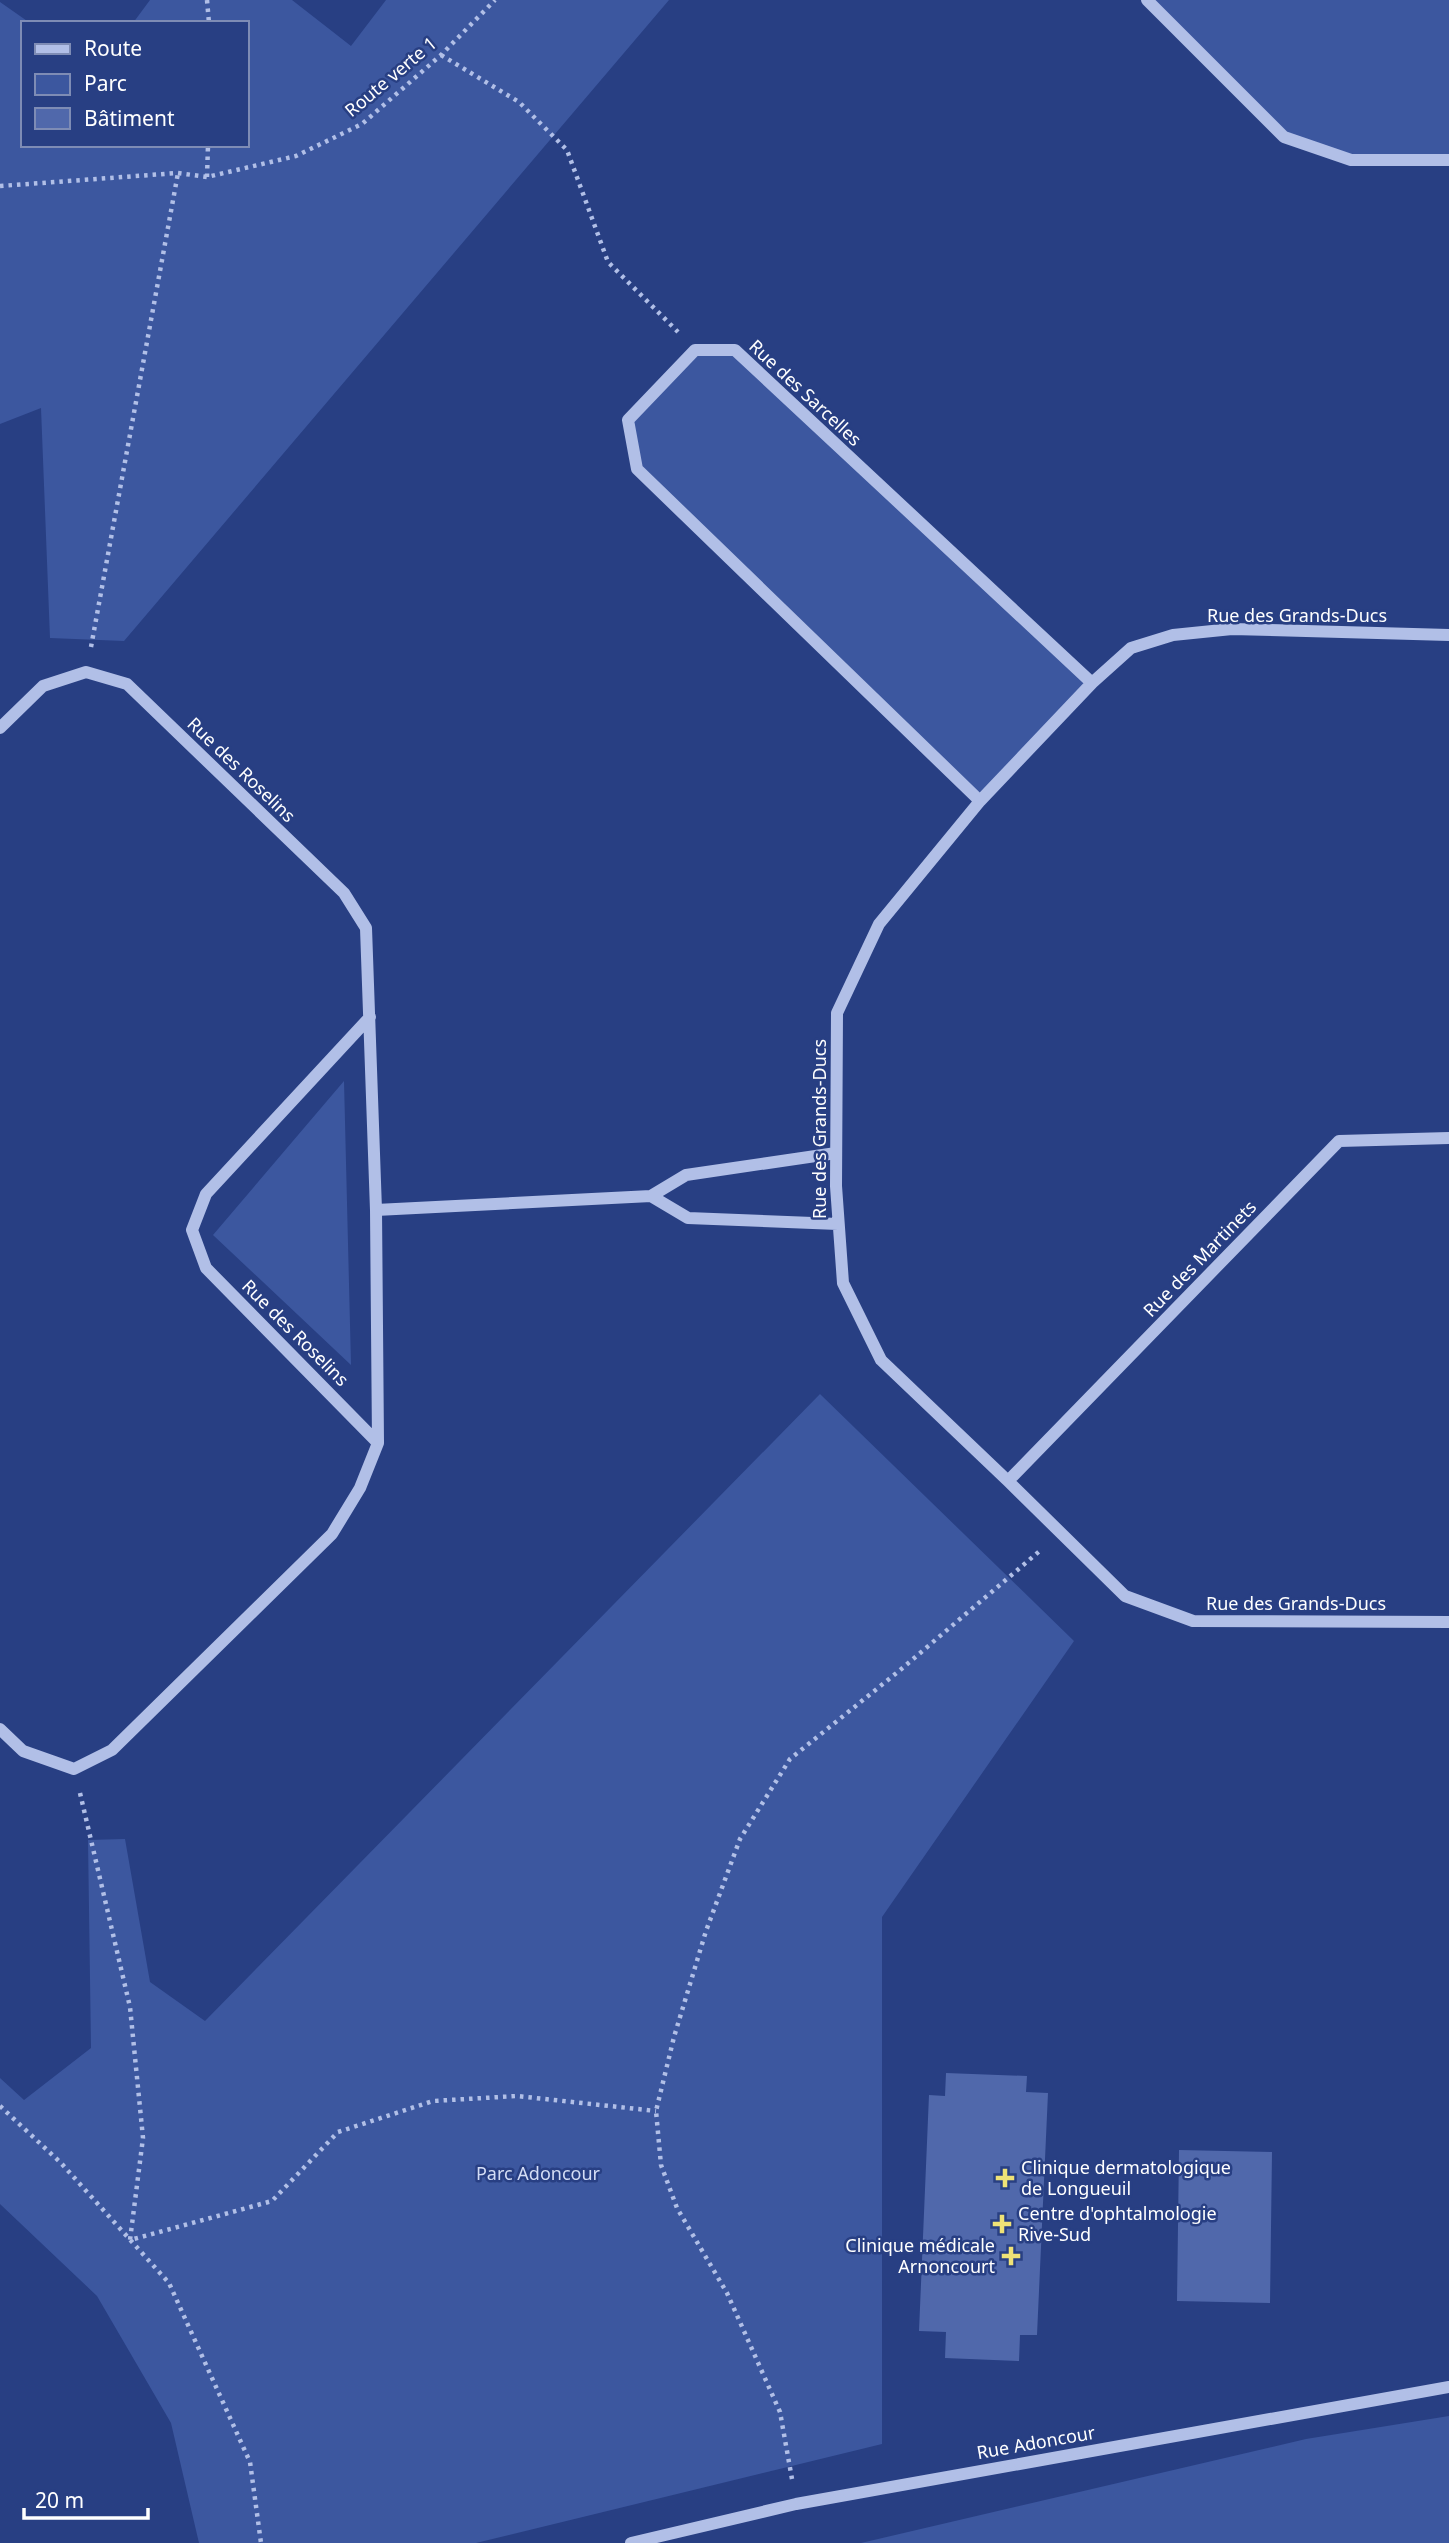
<svg xmlns="http://www.w3.org/2000/svg" width="1449" height="2543" viewBox="0 0 1449 2543" font-family="'Noto Sans',sans-serif">
<style>
.green{fill:#3c579f}
.building{fill:#5068ab}
.lines{fill:none;stroke-linecap:round;stroke-linejoin:round}
.path{stroke:#b1bfe7;stroke-width:4.5;stroke-dasharray:3.5 5;stroke-linecap:butt}
.minor{stroke:#b1bfe7;stroke-width:12}
.poi-dot{fill:#efe277;stroke:#283f83;stroke-width:2.5}
.labels{text-anchor:middle;stroke-width:5;stroke-linejoin:round;paint-order:stroke}
.street-label{font-size:18px;fill:#fff;stroke:#283f83}
.poi-label{font-size:18px;fill:#fff;stroke:#283f83;text-anchor:start}
.park-label{font-size:18px;fill:#d4ddf5;stroke:#283f83}
</style>
<rect width="100%" height="100%" fill="#283f83"/>
<!-- green -->
<path class="green" d="M150,0H292L351,46L386,0H669L124,641L50,638L41,408L0,424V2L30,23H23V145H247V23H133Z
M1147,0H1449V160H1351L1284,137Z
M695,350H735L1092,683L980,801L637,469L628,420Z
M344,1081L351,1365L213,1235Z
M820,1394L1074,1641L882,1917V2444L476,2543H199L171,2423L97,2296L0,2204V2078L24,2100L91,2048L88,1840L125,1839L150,1982L205,2021Z
M1449,2416V2543H861L1306,2439Z"/>
<!-- building -->
<path class="building" d="M946,2073L1027,2076L1026,2092L1048,2093L1037,2335H1020L1019,2361L945,2358L946,2332L919,2331L929,2095L945,2096Z
M1179,2150L1272,2152L1270,2303L1177,2301Z"/>
<g class="lines">
<!-- path -->
<path class="path" d="M207,0L209,23
M441,55L519,102L567,150L608,262L678,332
M207,177L208,145
M0,186L178,173L207,177L296,156L362,124L441,55L495,0
M91,647L178,173
M80,1793L130,2007L143,2138L130,2240L272,2201L338,2132L433,2101L517,2096L656,2111
M0,2106L61,2163L169,2283L250,2462L261,2543
M792,2479L780,2412L727,2293L677,2208L661,2165L656,2111L674,2037L706,1931L740,1839L790,1759L899,1671L1042,1549"/>
<!-- minor -->
<path class="minor" d="M1147,0L1284,137L1351,160H1449
M1449,635L1232,629L1173,635L1131,648L1092,683L980,801L879,924L837,1013L836,1186L843,1283L881,1360L1008,1481L1125,1596L1193,1621L1449,1622
M0,728L43,686L86,672L127,684L344,893L366,928L376,1210L378,1443L360,1488L332,1534L112,1750L74,1769L23,1751L0,1729
M980,801L637,469L628,420L695,350H735L1092,683
M370,1017L206,1194L192,1230L206,1268L378,1443
M836,1153L686,1175L651,1196L688,1218L838,1224
M376,1210L651,1196
M1008,1481L1339,1141L1449,1138
M631,2543L796,2504L1449,2387"/>
</g>
<!-- markers -->
<g class="poi-dot">
<path d="M1001.5 2167.5h7v7h7v7h-7v7h-7v-7h-7v-7h7z"/>
<path d="M998.5 2213.5h7v7h7v7h-7v7h-7v-7h-7v-7h7z"/>
<path d="M1007.5 2245.5h7v7h7v7h-7v7h-7v-7h-7v-7h7z"/>
</g>
<g class="labels">
<!-- street labels -->
<g class="street-label">
<text transform="translate(391 77) rotate(-40)" y="6">Route verte 1</text>
<text transform="translate(805 393) rotate(43)" y="6">Rue des Sarcelles</text>
<text x="1297" y="622">Rue des Grands-Ducs</text>
<text transform="translate(241 770) rotate(44)" y="6">Rue des Roselins</text>
<text transform="translate(820 1129) rotate(-90)" y="6">Rue des Grands-Ducs</text>
<text transform="translate(1200 1259) rotate(-46)" y="6">Rue des Martinets</text>
<text transform="translate(295 1333) rotate(45)" y="6">Rue des Roselins</text>
<text x="1296" y="1610">Rue des Grands-Ducs</text>
<text transform="translate(1036 2443) rotate(-10)" y="6">Rue Adoncour</text>
</g>
<!-- poi labels -->
<g class="poi-label">
<text x="1021" y="2174">Clinique dermatologique<tspan x="1021" dy="21">de Longueuil</tspan></text>
<text x="1018" y="2220">Centre d'ophtalmologie<tspan x="1018" dy="21">Rive-Sud</tspan></text>
<text x="995" y="2252" text-anchor="end">Clinique médicale<tspan x="995" dy="21">Arnoncourt</tspan></text>
</g>
<!-- park labels -->
<g class="park-label">
<text x="538" y="2180">Parc Adoncour</text>
</g>
</g>
<!-- legend -->
<rect x="21" y="21" width="228" height="126" fill="#283f83" stroke="#7e8cb5" stroke-width="2"/>
<rect x="35" y="44" width="35" height="10" fill="#b1bfe7" stroke="#7e8cb5" stroke-width="2"/>
<text x="84" y="56" font-size="21" fill="#ffffff">Route</text>
<rect x="35" y="74" width="35" height="21" fill="#3c579f" stroke="#7e8cb5" stroke-width="2"/>
<text x="84" y="91" font-size="21" fill="#ffffff">Parc</text>
<rect x="35" y="108" width="35" height="21" fill="#5068ab" stroke="#7e8cb5" stroke-width="2"/>
<text x="84" y="126" font-size="21" fill="#ffffff">Bâtiment</text>
<!-- scale -->
<path d="M24 2508v10h124v-10" fill="none" stroke="#ffffff" stroke-width="3.5"/>
<text x="35" y="2508" font-size="21" fill="#ffffff" stroke="#283f83" stroke-width="5" paint-order="stroke">20 m</text>
</svg>
